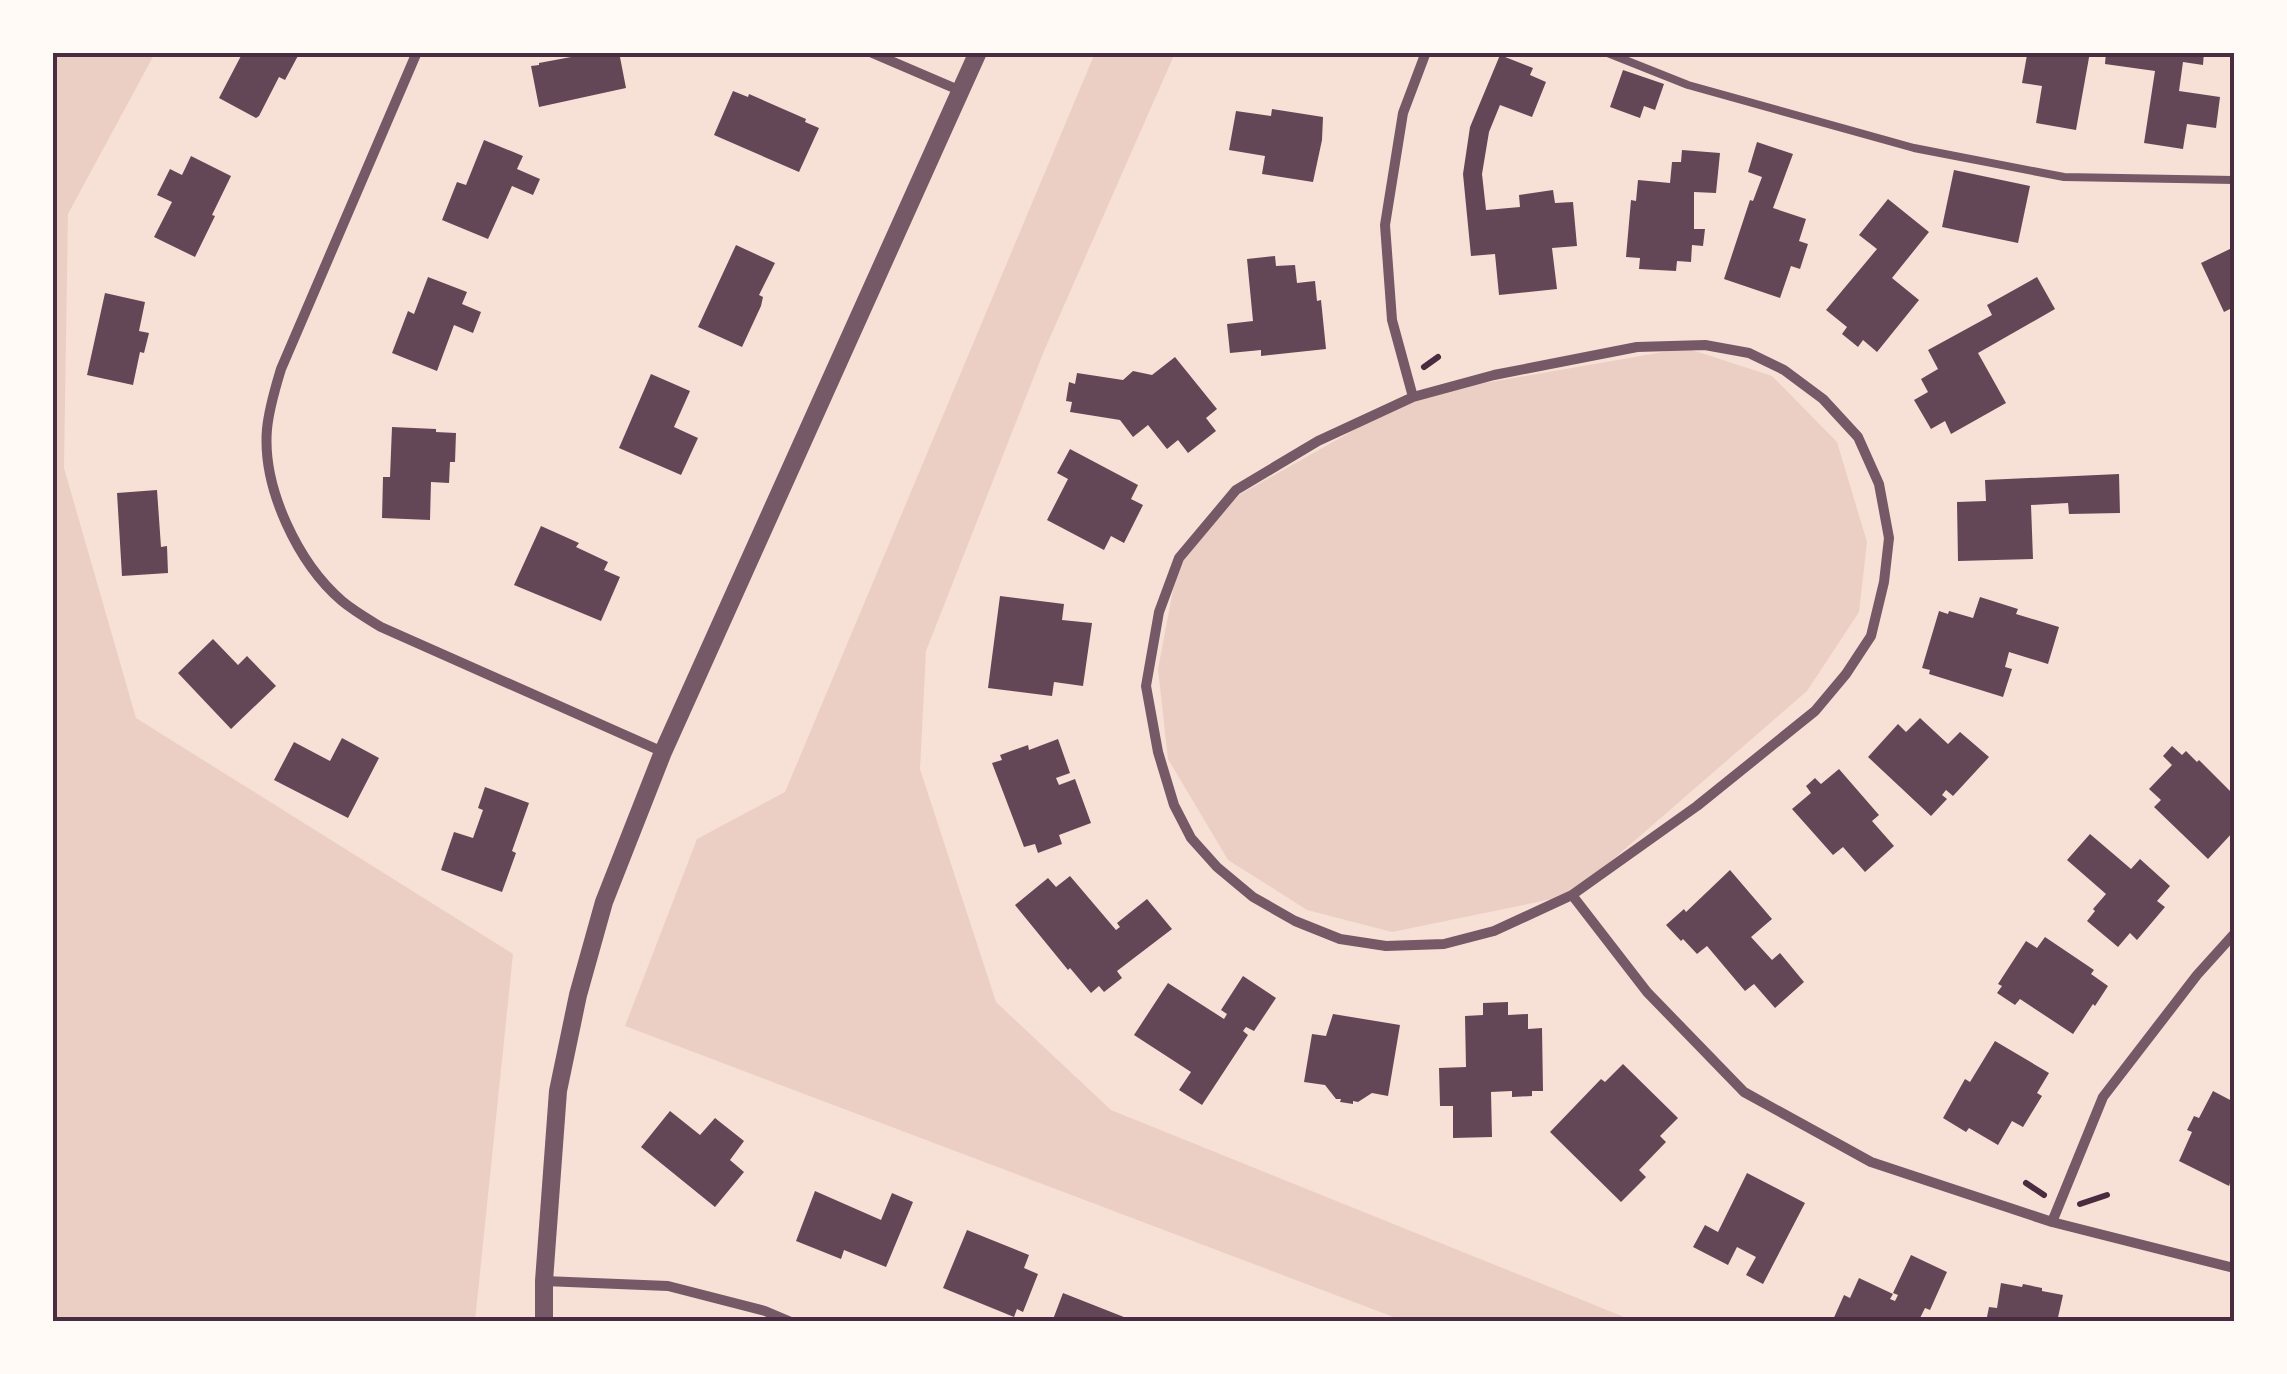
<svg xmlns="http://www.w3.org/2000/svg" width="2287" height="1374" viewBox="0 0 2287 1374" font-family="Raleway,sans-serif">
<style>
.green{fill:#ebcfc5}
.building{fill:#644757}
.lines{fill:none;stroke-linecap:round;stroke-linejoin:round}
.path{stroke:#4a2c40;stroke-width:6}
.service{stroke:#755966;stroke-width:8}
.minor{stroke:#755966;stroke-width:10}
.tertiary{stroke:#755966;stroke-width:18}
.neatline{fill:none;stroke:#4a2c40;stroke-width:4}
</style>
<rect width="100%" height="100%" fill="#f7e1d7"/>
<!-- green -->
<path class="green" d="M52,53H155L68,214L64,468L136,718L513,954L475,1321H53Z
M1095,53H1175L1044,351L926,651L920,769L996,1002L1111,1110L1634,1321H1404L625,1026L697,839L785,792Z
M1686,348L1772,376L1837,442L1867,542L1859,612L1807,691L1572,895L1392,932L1307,910L1228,860L1168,759L1158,669L1178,564L1239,495L1416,395Z"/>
<!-- building -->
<path class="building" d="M243,52H300L285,80L279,77L259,116L256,118L219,98Z
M570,52H619L626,88L539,107L531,66L539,65V63L571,57Z
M2032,52H2090L2076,130L2036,123L2042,86L2022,83L2027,55L2032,56Z
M2106,52H2204L2203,65L2183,62L2179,91L2220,97L2216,128L2187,124L2183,149L2144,143L2155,71L2105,64Z
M1500,55L1533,68L1530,75L1546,82L1532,117L1500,105L1489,132L1482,174L1486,210L1520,207L1519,195L1553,190L1555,203L1573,202L1577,246L1552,248L1557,289L1499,295L1495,254L1471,256L1463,174L1470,127Z
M1623,70L1664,84L1655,110L1644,106L1640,118L1610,107Z
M733,91L748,97L749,94L806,119L805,122L819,128L799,172L714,135Z
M1272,109L1323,117L1322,140L1313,182L1262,174L1265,156L1229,150L1236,111L1271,116Z
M484,140L523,156L517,169L540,179L533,195L512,186L488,239L442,220L457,182L466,185Z
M1757,142L1793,154L1773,208L1806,219L1799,241L1808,244L1800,269L1791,266L1780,298L1724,279L1750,200L1753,201L1762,177L1748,172Z
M1682,150L1720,153L1716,193L1694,192V229H1705L1703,246L1692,245L1691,262L1677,261L1676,271L1639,269L1640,258L1626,257L1631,200L1636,201L1638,180L1670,183L1672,162H1681Z
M191,156L231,176L212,215L215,216L195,257L154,237L172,202L157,195L170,169L182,175Z
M1954,170L2030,186L2018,243L1942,227Z
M1888,199L1929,232L1892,278L1919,300L1877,352L1863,340L1858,347L1842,334L1847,327L1826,310L1877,249L1859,235Z
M736,245L775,263L759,295L763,297L761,306L742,347L698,327Z
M2234,247V307L2224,312L2201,263Z
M1275,256L1276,266L1295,265L1297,283L1315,281L1317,301L1321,300L1326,349L1261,356V350L1230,353L1227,324L1253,321L1247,259Z
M428,277L467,292L462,304L481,312L473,333L454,325L437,371L392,353L408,311L414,314Z
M2037,277L2055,309L1978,353L2006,403L1951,434L1945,421L1931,429L1914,400L1928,392L1921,379L1938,369L1928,350L1992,315L1987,305Z
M105,293L145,302L139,331L149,333L144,353L140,352L133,385L87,375Z
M1175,357L1217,409L1206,418L1216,431L1188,453L1178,440L1167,449L1148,425L1133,437L1120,420L1070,412L1072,402L1066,401L1069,382L1075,384L1077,373L1123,380L1133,371L1152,375Z
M651,374L690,391L674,427L698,438L681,475L619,448Z
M392,427L436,429V432L456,433L455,462H450L449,483L431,482L430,520L382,518L383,477H390Z
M1070,449L1138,485L1131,499L1143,505L1124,543L1111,536L1104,550L1047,520L1068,479L1057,473Z
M2119,474L2120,513L2069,514L2068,503L2031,505L2033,559L1958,561L1957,502L1986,501L1985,480Z
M157,490L161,547L167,546L168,573L122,576L117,493Z
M541,526L579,543L576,547L608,562L604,570L620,577L601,621L514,585Z
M1000,596L1064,604L1062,620L1092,623L1083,686L1054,682L1052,696L988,688Z
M1980,597L2018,609L2016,614L2059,627L2048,664L2009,652L2005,667L2012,669L2003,697L1929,674L1930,670L1922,668L1939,611L1948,614L1949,611L1973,618Z
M213,639L238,665L247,656L276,686L231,729L178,673Z
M1920,718L1948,744L1960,732L1989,757L1953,796L1946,790L1942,795L1947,799L1931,816L1868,757L1898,724L1906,732Z
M342,738L379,758L348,818L274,780L294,742L330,761Z
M1058,739L1070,773L1056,778L1059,785L1075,779L1091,823L1059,835L1062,844L1038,853L1035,844L1024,847L992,763L1002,760L1000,755L1028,745L1029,750Z
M2172,746L2182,755L2186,751L2197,762L2199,760L2234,795V831L2208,859L2154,807L2161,800L2149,789L2172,765L2163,756Z
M1839,769L1879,815L1872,821L1894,846L1865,872L1843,847L1833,855L1792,809L1811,793L1806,786L1815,778L1821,784Z
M485,787L529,803L512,851L516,853L502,892L441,870L454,832L473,838L483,810L478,808Z
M2090,834L2131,869L2140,859L2170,886L2157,901L2165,907L2137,940L2130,933L2118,947L2087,921L2095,911L2093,909L2106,894L2067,860Z
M1730,870L1772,919L1751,937L1772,960L1780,953L1804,982L1775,1008L1754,984L1745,991L1707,946L1697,954L1683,939L1681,941L1666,925L1684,909L1686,912Z
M1070,876L1116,930L1120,927L1117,923L1147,899L1172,929L1117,971L1122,978L1104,992L1099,986L1091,993L1070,968L1068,970L1015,905L1048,878L1056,887Z
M2045,937L2094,970L2091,974L2108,986L2095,1006L2093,1004L2073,1034L2020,999L2015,1005L1997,993L2002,986L1998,984L2026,941L2037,948Z
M1243,976L1276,998L1254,1031L1246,1027L1243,1031L1248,1035L1202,1105L1179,1090L1191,1072L1134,1035L1168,983L1224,1019L1227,1014L1221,1010Z
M1508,1002V1015L1528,1014V1029L1542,1028L1543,1091H1532V1096L1512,1097V1091L1491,1092L1492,1137L1453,1138V1106H1440L1439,1068L1466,1067L1465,1016L1483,1015V1003Z
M1333,1014L1400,1025L1388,1096L1372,1093L1358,1102L1353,1101V1104L1340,1102L1341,1099H1336L1325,1085L1304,1082L1312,1034L1326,1036Z
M1995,1041L2049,1073L2037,1093L2042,1096L2023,1127L2012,1121L1998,1145L1969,1128L1966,1132L1943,1118L1965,1079L1970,1082Z
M1623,1064L1678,1118L1660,1136L1666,1142L1639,1170L1646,1177L1621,1202L1550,1132L1601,1079L1605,1082Z
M2213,1091L2234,1102V1185L2230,1183L2229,1186L2179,1161L2192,1132L2187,1130L2194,1116L2199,1118Z
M670,1111L700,1135L715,1118L744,1141L730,1160L744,1172L715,1207L641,1147Z
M1747,1173L1805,1203L1763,1284L1746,1275L1756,1257L1737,1247L1728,1265L1693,1247L1705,1225L1718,1232Z
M815,1191L881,1220L892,1193L913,1202L886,1267L844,1250L841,1259L796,1241Z
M967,1230L1029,1255L1024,1268L1038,1274L1023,1312L1017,1309L1014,1317L943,1288Z
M1911,1255L1947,1272L1930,1310L1925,1308L1918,1322H1832L1844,1295L1850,1298L1859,1278L1893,1294L1890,1299L1895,1301L1898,1295L1893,1293Z
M2001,1283L2022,1287L2023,1284L2042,1288V1291L2063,1295L2057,1322H1986L1989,1307L1997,1308Z
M1063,1293L1134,1321V1322H1052Z"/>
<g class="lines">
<!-- path -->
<path class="path" d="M1424,367L1438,357
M2026,1183L2044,1195
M2080,1204L2107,1195"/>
<!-- service -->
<path class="service" d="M1605,52L1688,85L1914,148L2064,177L2234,180"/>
<!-- minor -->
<path class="minor" d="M417,52L281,369C275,389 269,408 267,429C262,488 298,563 342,601C354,611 368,619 381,627L663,752
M870,52L961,91
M1705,345L1749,353L1784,370L1823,399L1858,437L1879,484L1889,538L1884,582L1871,636L1846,674L1815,711L1697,806L1572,895L1494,931L1444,944L1386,946L1340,939L1295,921L1253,897L1217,867L1191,838L1174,805L1158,752L1146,686L1159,612L1179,558L1236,490L1318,441L1413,397L1494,375L1637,347Z
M1413,397L1392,320L1385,225L1403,113L1426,52
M1572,895L1647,992L1744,1092L1871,1162L2052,1222L2234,1268
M2052,1222L2103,1097L2197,975L2234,934
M544,1281L668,1286L765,1311L791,1322"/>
<!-- tertiary -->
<path class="tertiary" d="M544,1322V1281L558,1091L578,995L604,902L663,752L978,52"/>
</g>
<!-- border -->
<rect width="2287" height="1374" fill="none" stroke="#fffaf5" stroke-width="110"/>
<rect x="55" y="55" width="2177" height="1264" class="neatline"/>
</svg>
